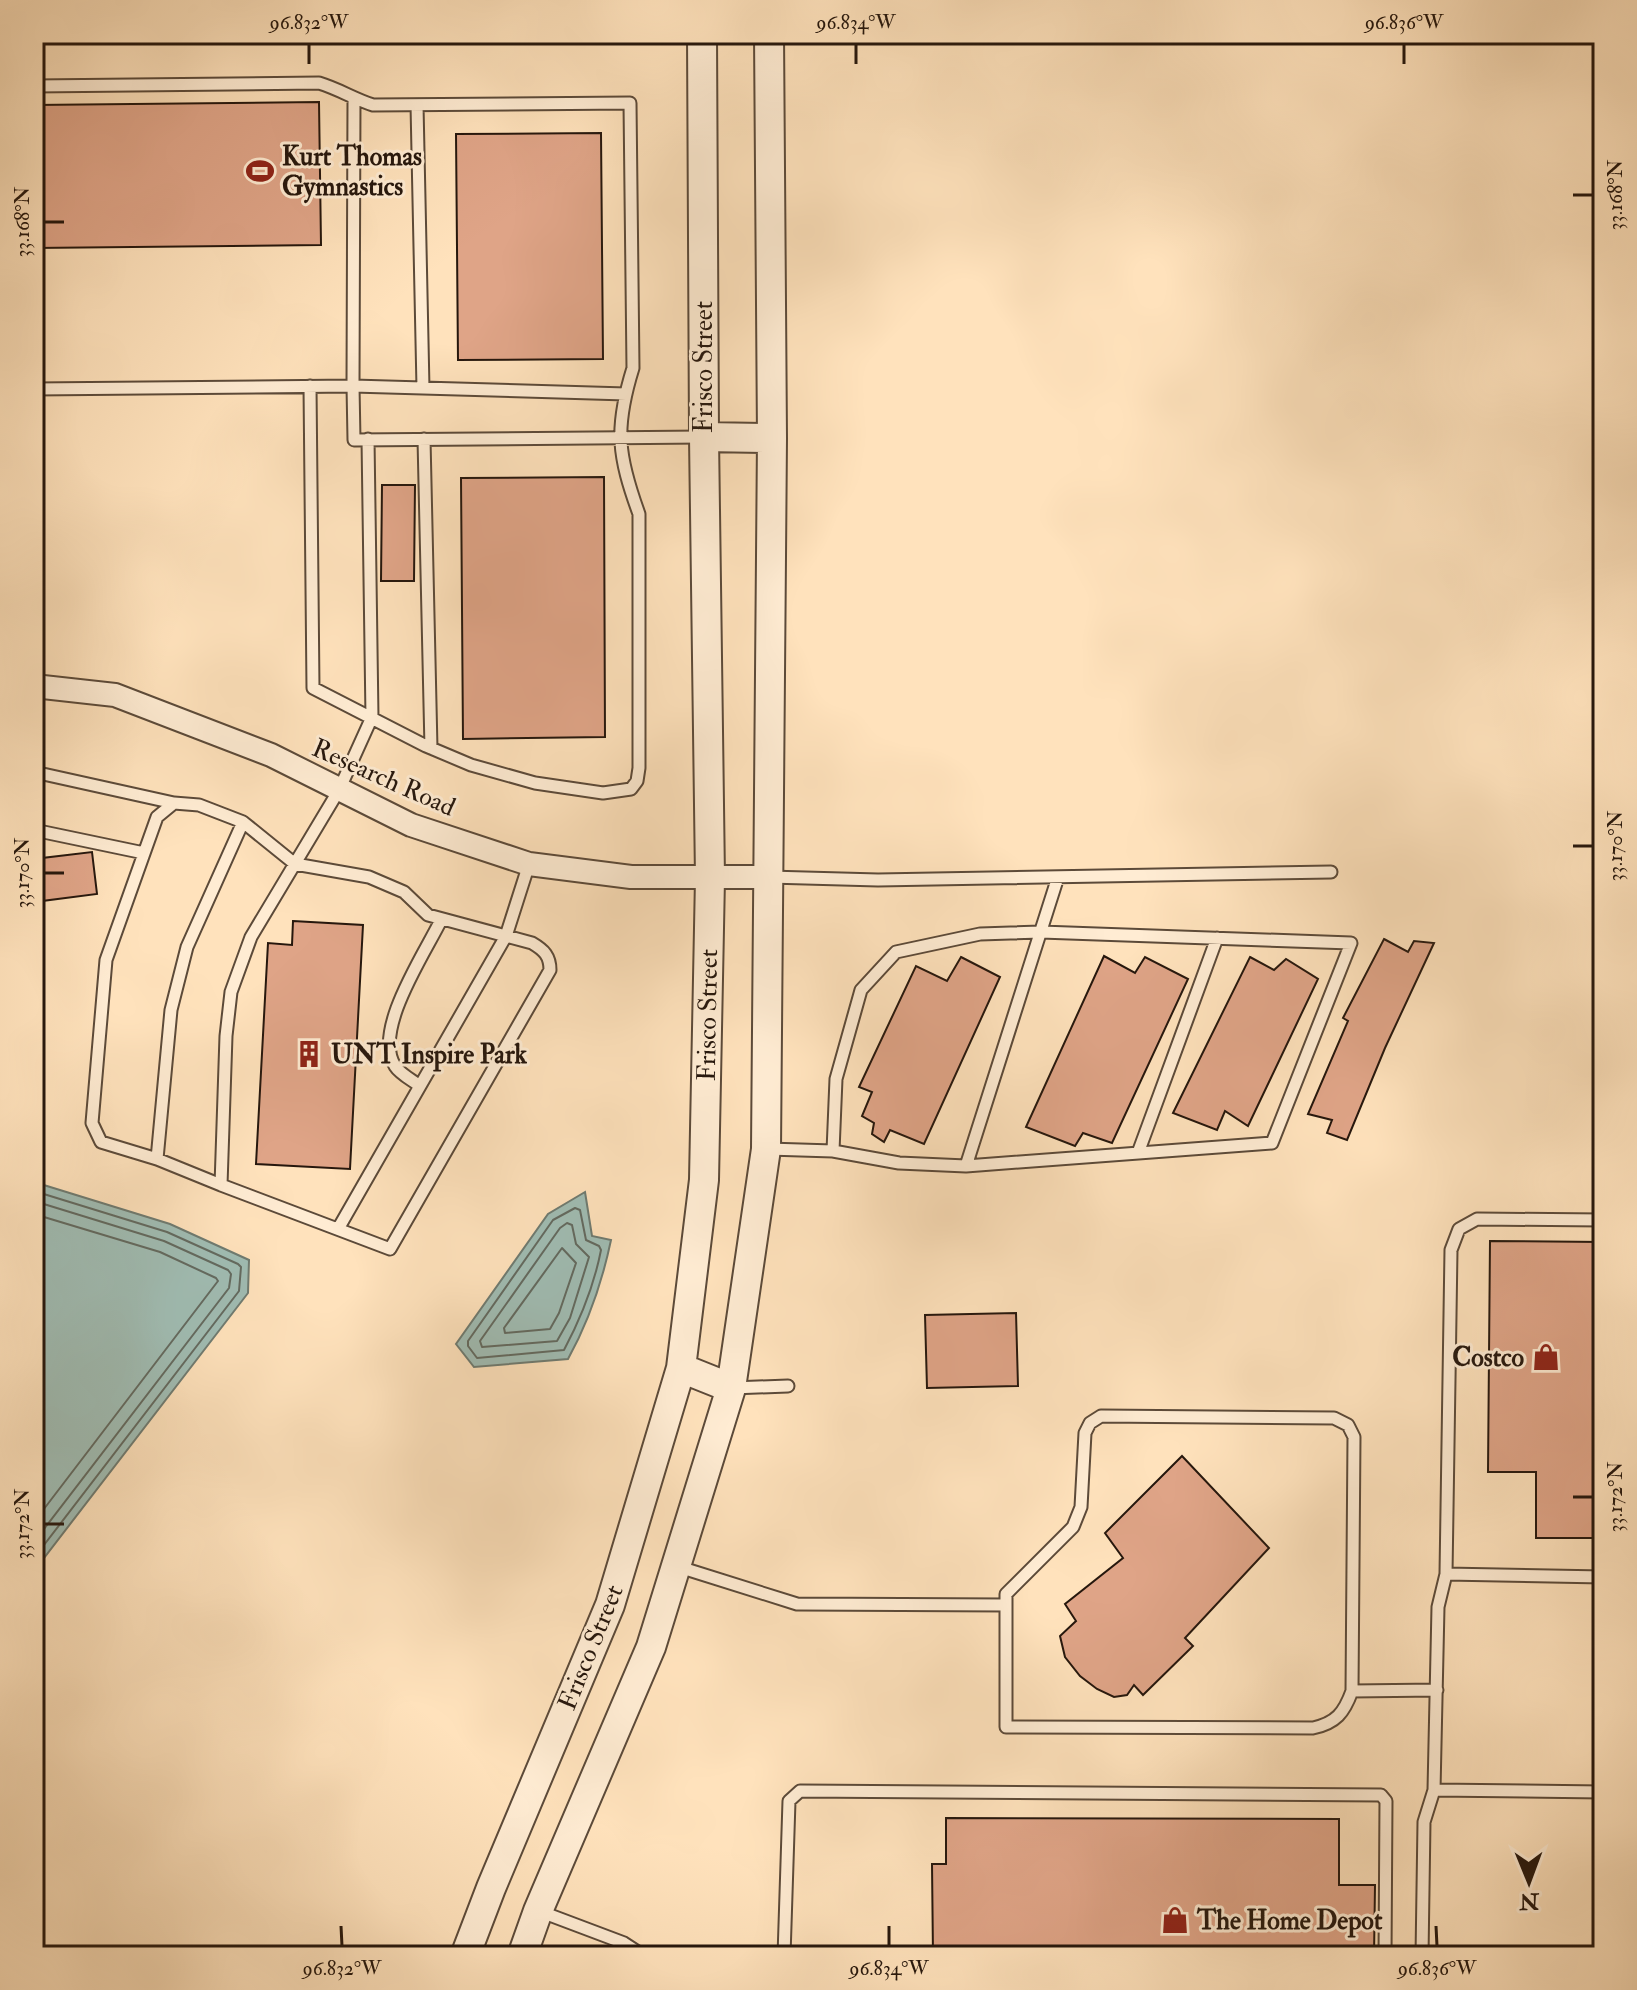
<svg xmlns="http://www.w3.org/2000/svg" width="1637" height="1990" viewBox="0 0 1637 1990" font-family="'IM FELL Double Pica',serif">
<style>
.water{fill:#a0bdb4;stroke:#6f7b71;stroke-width:2}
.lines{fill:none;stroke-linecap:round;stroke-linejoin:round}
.shore{stroke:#636a60;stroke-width:2}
.building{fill:#dfa487;stroke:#26170d;stroke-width:2}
.service-casing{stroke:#5c4a39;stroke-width:15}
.minor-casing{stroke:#5c4a39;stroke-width:26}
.tertiary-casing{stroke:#5c4a39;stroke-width:32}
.service{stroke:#ffecd3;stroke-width:11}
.minor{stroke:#ffecd3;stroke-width:22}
.tertiary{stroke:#ffecd3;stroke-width:28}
.ticks{fill:none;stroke:#26170d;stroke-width:3}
.labels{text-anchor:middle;stroke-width:6;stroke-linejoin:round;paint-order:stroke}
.poi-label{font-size:26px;font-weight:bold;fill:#26170d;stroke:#ffecd3;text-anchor:start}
.street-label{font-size:26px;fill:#26170d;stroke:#ffecd3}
.neatline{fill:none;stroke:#26170d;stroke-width:3}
.ticks-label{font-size:20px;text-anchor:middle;fill:#26170d}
</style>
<rect width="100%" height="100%" fill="#ffe2bc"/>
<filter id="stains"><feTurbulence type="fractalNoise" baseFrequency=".0025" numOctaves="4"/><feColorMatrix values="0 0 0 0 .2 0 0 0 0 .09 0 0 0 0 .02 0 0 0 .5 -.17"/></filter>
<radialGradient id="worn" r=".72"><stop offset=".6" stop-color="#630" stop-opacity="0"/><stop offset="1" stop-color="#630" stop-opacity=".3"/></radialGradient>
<!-- water -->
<path class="water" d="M34,1182L170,1224L249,1260L248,1293L34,1571Z
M585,1192L592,1236L611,1240C602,1283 589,1321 568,1359L474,1367L456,1344L548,1214Z"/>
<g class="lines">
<!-- shore -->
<path class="shore" d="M34,1191L167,1232L238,1264L241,1267L239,1291L34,1558
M34,1201L164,1241L228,1270L231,1274L229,1288L34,1542
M575,1208L580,1210L586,1240L599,1246L601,1250C594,1286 581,1318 564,1350L477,1358L468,1346V1341L553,1220Z
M34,1214L160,1252L216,1278L218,1281L34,1522
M567,1223L572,1225L576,1244L589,1257L570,1318L557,1341L482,1347L480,1341L560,1228Z
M562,1248L576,1263L559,1313L550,1329L505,1333L504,1328Z"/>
</g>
<!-- building -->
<path class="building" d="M319,102L321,245L34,248V105Z
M601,133L603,359L458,360L456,134Z
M604,477L605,737L463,739L461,478Z
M382,485H415L414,581H381Z
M92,852L97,894L34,902V859Z
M293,921L363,925L350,1169L256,1164L268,943L292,945Z
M1384,939L1408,952L1414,941L1434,943L1385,1048L1347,1140L1327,1133L1332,1120L1308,1114L1348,1021L1343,1018Z
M1104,956L1135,973L1145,957L1188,979L1112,1143L1083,1133L1075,1146L1026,1127Z
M961,957L1000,977L924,1144L890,1130L884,1142L872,1134L874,1123L862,1116L872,1092L859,1087L916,966L947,981Z
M1250,957L1274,970L1286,959L1318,979L1248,1126L1225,1111L1217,1130L1173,1113Z
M1490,1241L1603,1242V1538H1536V1472H1488Z
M1016,1313L1018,1386L927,1388L925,1315Z
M1182,1456L1269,1548L1185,1638L1193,1646L1143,1695L1134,1685L1127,1695L1114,1697L1097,1689L1080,1676L1065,1657L1060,1636L1076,1621L1065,1604L1123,1558L1105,1533Z
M946,1818L1339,1819V1885H1375L1374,1956H933L932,1864H946Z"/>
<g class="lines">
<!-- service casing -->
<g class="service-casing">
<path id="service" d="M34,86L319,83C339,89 354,99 373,105L630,103L633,368C614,429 618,456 639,514V768L637,781L631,789L603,793L535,783L471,765L426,746L313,688L310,386
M354,99L353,386L626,394
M417,105L423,388
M34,389L353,386L354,440L703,437
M424,439L431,748
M34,772L174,803
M34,830L144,853
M769,877L878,880L1331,872
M420,1086C412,1080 400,1074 395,1066C372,1031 425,953 441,920
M768,1149L833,1151L836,1079L861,990L896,952L980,934L1041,932L1351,943L1272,1143L966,1166L1058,877
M833,1151L899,1163L966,1166
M1138,1153L1217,938
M157,1159L101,1142L92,1123L106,960L157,817L174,803L199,805L243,822
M221,1185L157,1159L171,1010L187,947L243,822L295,864L369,877L404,892L428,915L532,943C544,950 550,956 550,970L390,1249L221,1185L226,1036L231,992L251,937L339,790L372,717L368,439
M338,1229L506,936L529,864
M732,1388L788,1386
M676,1566L797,1604L1006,1605V1727L1313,1728C1336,1723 1344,1713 1352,1691L1437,1690
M1446,1574L1603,1577
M1006,1605V1594L1073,1527L1081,1507L1085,1433L1090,1423L1101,1416L1334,1418L1348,1425L1354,1437L1352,1691
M1434,1790L1603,1792
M539,1911L624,1943L644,1956
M784,1956L789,1801L800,1791L1381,1795L1386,1801L1385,1956
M1422,1956L1424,1822L1434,1790L1438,1607L1446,1574L1451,1250L1459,1229L1477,1219L1603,1220"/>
</g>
<!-- minor casing -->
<g class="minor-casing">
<path id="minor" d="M34,686L115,695L271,755L411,825L529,864L631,877H769"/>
</g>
<!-- tertiary casing -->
<g class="tertiary-casing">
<path id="tertiary" d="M704,437L772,438
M681,1368L731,1388
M465,1956L491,1888L610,1605L681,1368L704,1180L710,878L704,437L702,34
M522,1956L538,1911L651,1647L731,1388L766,1149L772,438L769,34"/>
</g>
<!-- service -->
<use href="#service" class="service"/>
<!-- minor -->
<use href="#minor" class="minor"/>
<!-- tertiary -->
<use href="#tertiary" class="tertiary"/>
</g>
<!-- ticks -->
<path class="ticks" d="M309,44V64M856,44V64M1404,44V64M1573,195H1593M44,222H64M1573,846H1593M44,873H64M1573,1497H1593M44,1524H64M341,1926L342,1946M889,1926V1946M1436,1926L1437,1946"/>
<!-- icons -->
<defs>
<g id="stadium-bare" transform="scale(2.16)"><path d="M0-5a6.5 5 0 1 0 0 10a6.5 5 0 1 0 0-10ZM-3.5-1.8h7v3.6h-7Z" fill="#8f2418" stroke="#ffecd3" stroke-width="2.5" paint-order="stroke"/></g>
<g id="building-bare" transform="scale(2.16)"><path d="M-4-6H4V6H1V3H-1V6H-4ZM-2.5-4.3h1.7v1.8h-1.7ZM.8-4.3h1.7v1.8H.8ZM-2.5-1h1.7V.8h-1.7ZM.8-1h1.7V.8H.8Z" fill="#8f2418" stroke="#ffecd3" stroke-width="2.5" paint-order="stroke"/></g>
<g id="shop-bare" transform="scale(2.16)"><path d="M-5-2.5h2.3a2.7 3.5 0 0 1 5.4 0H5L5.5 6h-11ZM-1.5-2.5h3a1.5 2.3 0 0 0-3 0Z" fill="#8f2418" stroke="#ffecd3" stroke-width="2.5" paint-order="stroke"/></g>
</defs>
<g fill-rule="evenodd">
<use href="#stadium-bare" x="260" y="171"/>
<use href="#building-bare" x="309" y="1054"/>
<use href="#shop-bare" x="1546" y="1357"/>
<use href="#shop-bare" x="1175" y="1920"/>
</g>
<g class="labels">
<!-- poi labels -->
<g class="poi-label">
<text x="282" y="165">Kurt Thomas<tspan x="282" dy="30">Gymnastics</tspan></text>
<text x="331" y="1063">UNT Inspire Park</text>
<text x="1524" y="1366" text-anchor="end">Costco</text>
<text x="1197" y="1929">The Home Depot</text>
</g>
<!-- street labels -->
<g class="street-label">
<text transform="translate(703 367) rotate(-90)" y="9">Frisco Street</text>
<text transform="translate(384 777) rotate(24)" y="9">Research Road</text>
<text transform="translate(707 1015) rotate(-89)" y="9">Frisco Street</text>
<text transform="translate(590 1647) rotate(-68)" y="9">Frisco Street</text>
</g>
</g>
<!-- margin -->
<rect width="1637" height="1990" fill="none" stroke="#ffe2bc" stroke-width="88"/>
<!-- north arrow -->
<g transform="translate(1529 1882) rotate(179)" stroke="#ffecd3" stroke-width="6" paint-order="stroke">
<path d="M0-6L14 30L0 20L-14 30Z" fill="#26170d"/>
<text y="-12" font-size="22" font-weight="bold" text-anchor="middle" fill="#26170d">N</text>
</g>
<rect x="44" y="44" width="1549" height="1902" class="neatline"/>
<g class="ticks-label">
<text x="309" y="29">96.832°W</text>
<text x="856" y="29">96.834°W</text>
<text x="1404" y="29">96.836°W</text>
<text transform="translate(1615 195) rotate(-90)" y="7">33.168°N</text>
<text transform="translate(22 222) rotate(-90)" y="7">33.168°N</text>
<text transform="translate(1615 846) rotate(-90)" y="7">33.170°N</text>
<text transform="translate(22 873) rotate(-90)" y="7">33.170°N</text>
<text transform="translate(1615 1497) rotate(-90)" y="7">33.172°N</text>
<text transform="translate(22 1524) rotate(-90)" y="7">33.172°N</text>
<text x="342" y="1975">96.832°W</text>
<text x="889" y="1975">96.834°W</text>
<text x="1437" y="1975">96.836°W</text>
</g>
<rect width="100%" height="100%" filter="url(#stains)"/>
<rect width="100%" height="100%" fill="url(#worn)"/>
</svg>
